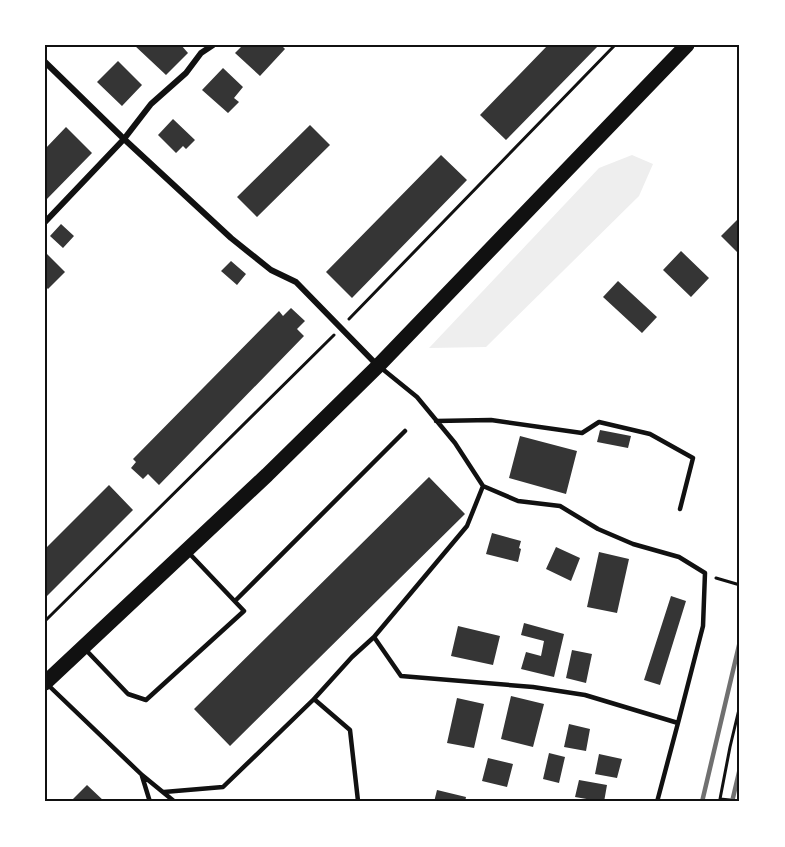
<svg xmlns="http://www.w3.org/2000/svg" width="785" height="847" viewBox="0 0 785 847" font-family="'Source Serif 4',serif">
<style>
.green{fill:#eee}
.building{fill:#353535}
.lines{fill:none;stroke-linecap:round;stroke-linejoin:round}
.path{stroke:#111;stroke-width:3}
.service{stroke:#111;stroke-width:4.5}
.minor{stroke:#111;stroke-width:6}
.primary{stroke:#111;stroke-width:15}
.rail{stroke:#707070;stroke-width:4.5}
.neatline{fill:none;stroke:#111;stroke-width:2}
</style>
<rect width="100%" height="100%" fill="#fff"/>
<!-- green -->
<path class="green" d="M632,155L653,164L639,196L486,347L429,348L599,168Z"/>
<!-- building -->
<path class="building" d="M134,45H181L188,53L166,75Z
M243,45H281L285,49L260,76L235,53Z
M548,45H599L506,140L480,115Z
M118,61L142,85L122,106L97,82Z
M223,68L243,87L234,98L239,102L228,113L202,90Z
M173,119L195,140L186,149L183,146L176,153L158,135Z
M310,125L330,145L257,217L237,197Z
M66,127L92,153L45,201V149Z
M441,155L467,180L352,298L326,272Z
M740,217V255L721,236Z
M61,224L74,236L63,248L50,236Z
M681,251L709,278L691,297L663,270Z
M45,252L65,272L48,289L45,286Z
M231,261L246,274L237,285L221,271Z
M618,281L657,317L642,333L603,297Z
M291,308L305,321L297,329L304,336L159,485L148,474L143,479L131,468L136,462L133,459L279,311L283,316Z
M600,430L631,436L628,448L597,442Z
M520,436L577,451L566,494L509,478Z
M429,477L465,514L230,746L194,709Z
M109,485L133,510L45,598V549Z
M492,533L521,541L519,548L521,549L518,562L486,554Z
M556,547L580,558L571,581L546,569Z
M599,552L629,559L617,613L587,607Z
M671,596L686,601L660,685L644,680Z
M524,623L564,634L554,677L521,669L526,652L541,656L544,641L521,635Z
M458,626L500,636L493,665L451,656Z
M572,650L592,654L586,683L566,678Z
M511,696L544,704L533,747L501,739Z
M457,698L484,704L474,748L447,743Z
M569,724L590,729L586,751L564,747Z
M549,753L565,757L559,783L543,779Z
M599,754L622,759L617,778L595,774Z
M488,758L513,764L507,787L482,781Z
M579,780L607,785L604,802L575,797Z
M87,785L105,802H70Z
M437,790L466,797L465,802H434Z"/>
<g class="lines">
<!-- path -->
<path class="path" d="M349,319L615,45
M716,578L740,585
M45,621L334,335
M740,705L730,747L720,799L740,801"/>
<!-- service -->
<path class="service" d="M380,367L417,397L455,443L483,486L518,501L560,506L598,529L633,544L679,557L705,573L703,626L678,723
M436,421L491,420L582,433L599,422L650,434L693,458L680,509
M483,486L467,526L374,637L401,676L533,687L585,695L678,723L657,802
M235,601L405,431
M85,649L128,694L146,700L244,611L188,552
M47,684L142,775L175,802
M314,699L350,730L358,801L357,802
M142,776L150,802
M164,792L223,787L314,699L352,657L374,637"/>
<!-- minor -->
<path class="minor" d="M45,62L124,139L231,238L271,270L296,282L378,366
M45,222L124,139L151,104L186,73L201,53L213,45"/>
<!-- primary -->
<path class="primary" d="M45,683L267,475L378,366L687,45"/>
<!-- rail -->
<path class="rail" d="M702,802L740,641
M732,802L740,768"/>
</g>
<!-- border -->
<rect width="785" height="847" fill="none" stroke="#ffffff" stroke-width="93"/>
<rect x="46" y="46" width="692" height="754" class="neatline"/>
</svg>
